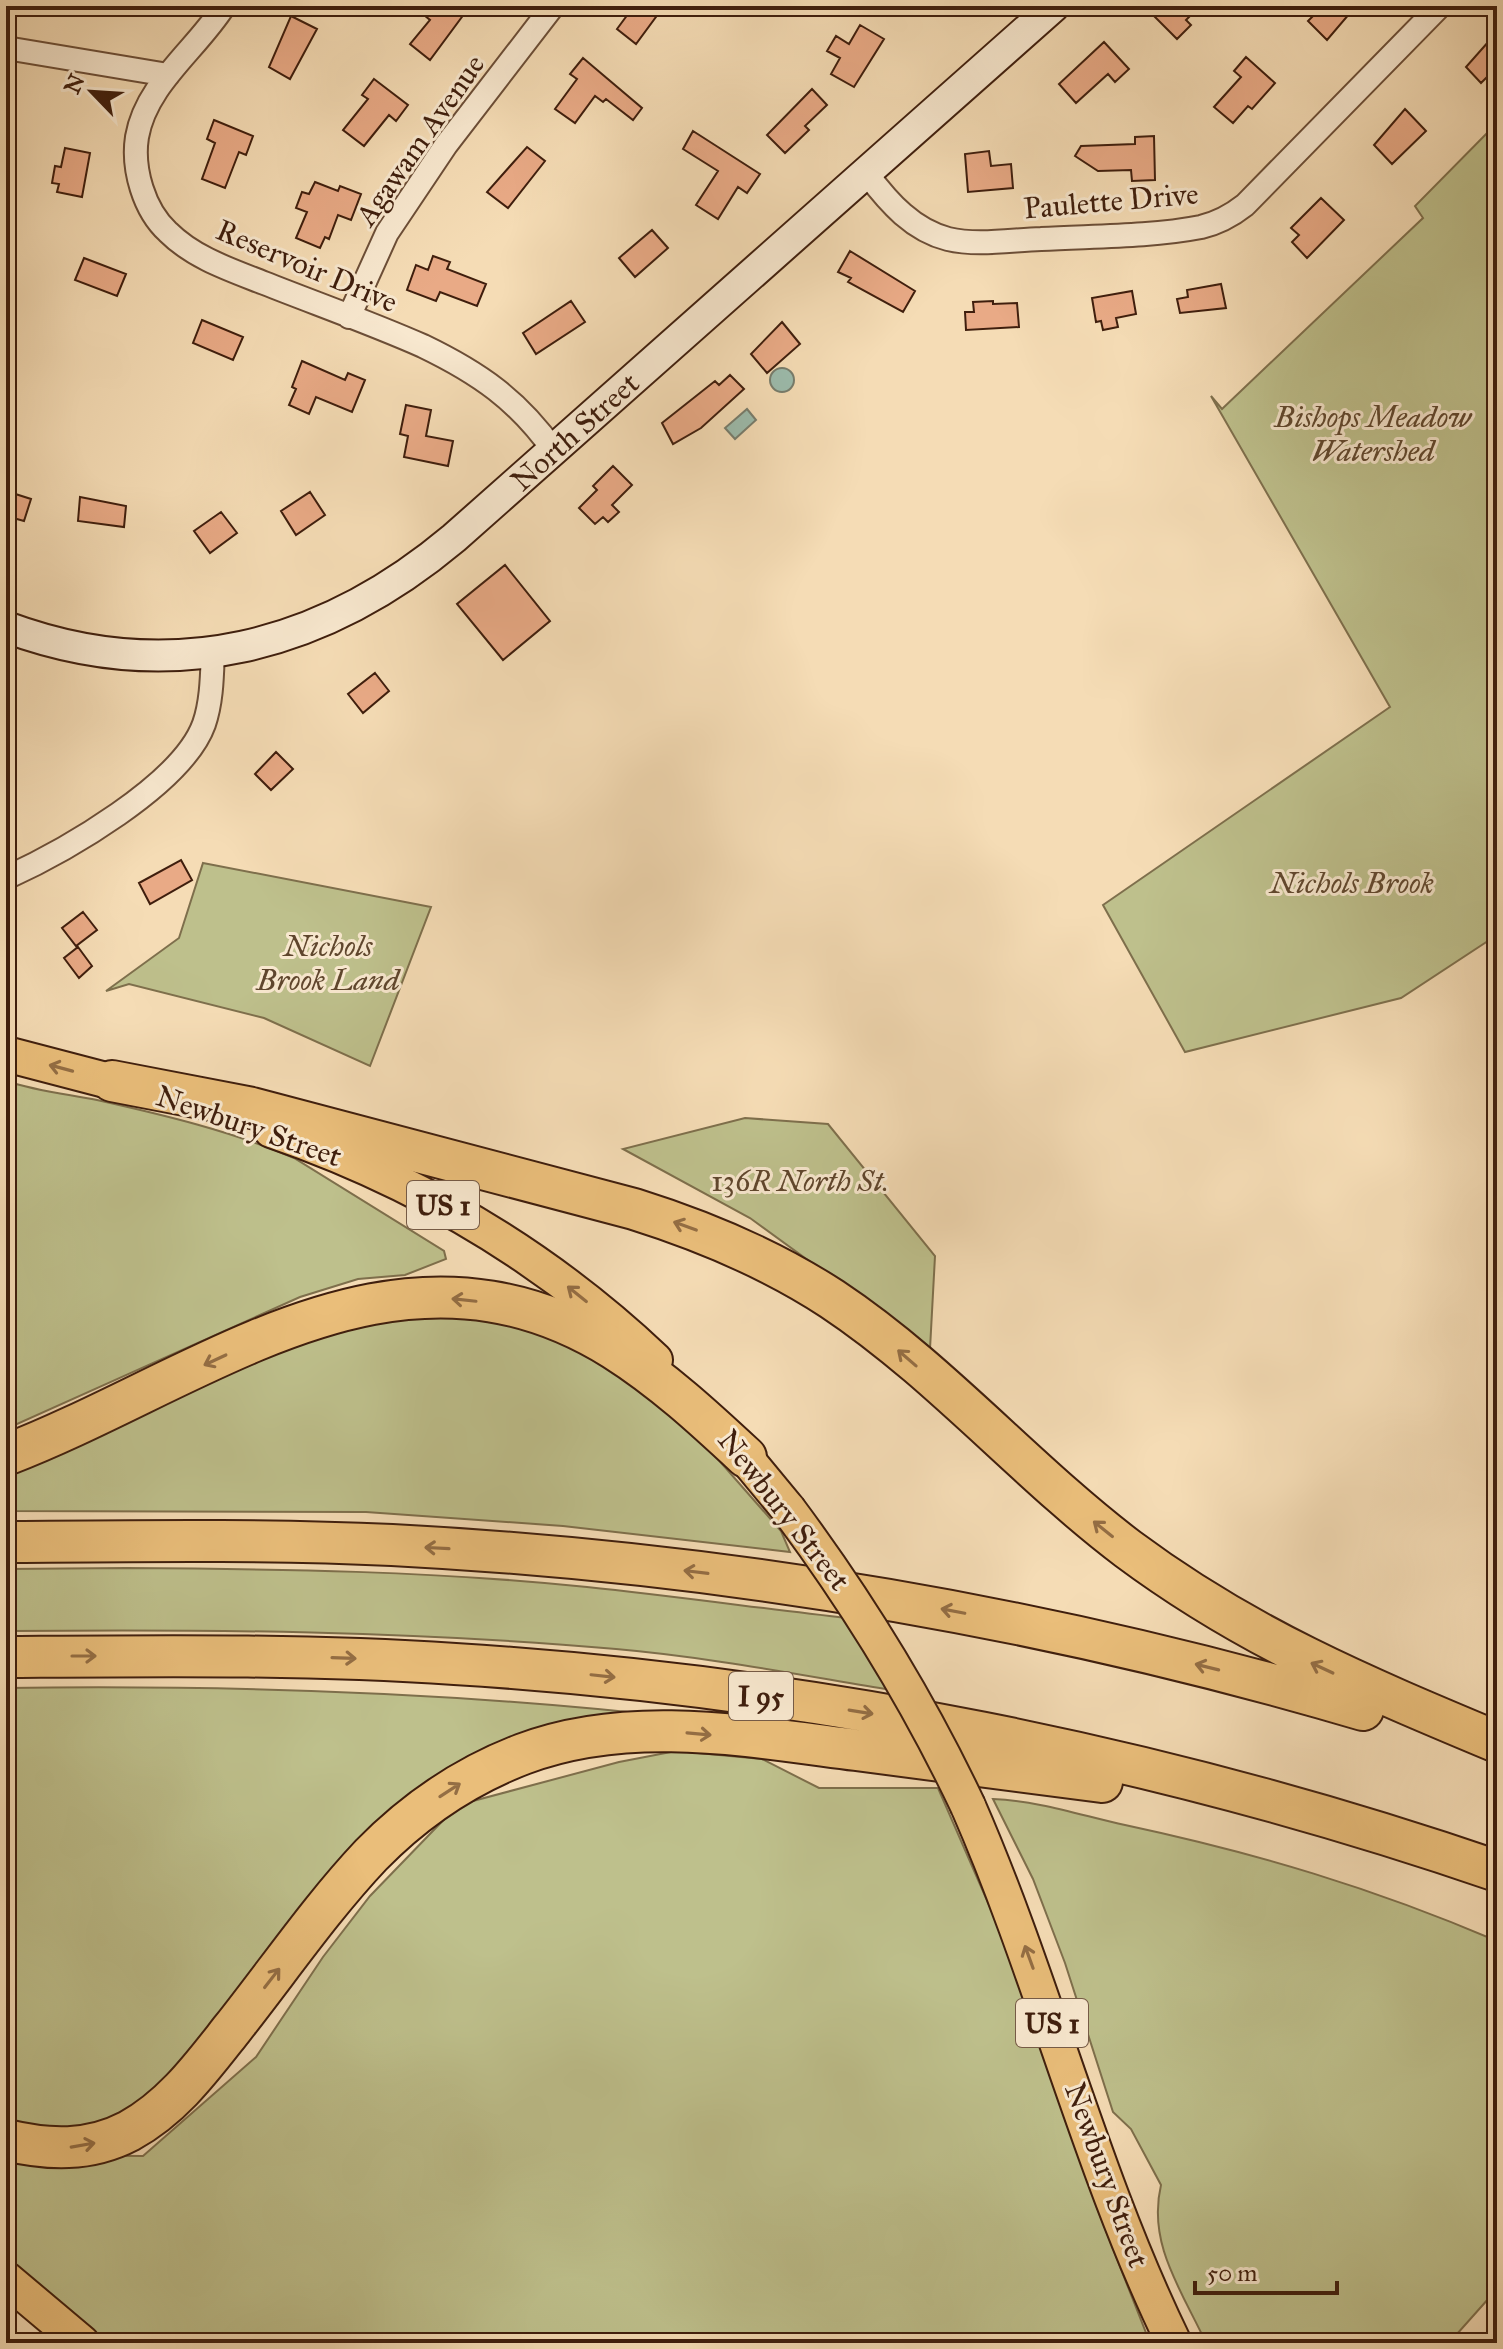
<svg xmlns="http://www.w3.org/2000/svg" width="1503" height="2349" viewBox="0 0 1503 2349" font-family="'IM FELL Great Primer',serif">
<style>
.green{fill:#bec08c;stroke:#7e6f4c;stroke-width:2}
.water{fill:#9cbcad;stroke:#777d6d;stroke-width:2}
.building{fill:#e9aa86;stroke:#3f1e0d;stroke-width:2}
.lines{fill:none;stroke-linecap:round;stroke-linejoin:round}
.street-casing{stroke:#6c4e37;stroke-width:26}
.secondary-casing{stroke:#3f1e0d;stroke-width:34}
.primary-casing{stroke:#3f1e0d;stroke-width:38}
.highway-casing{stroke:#3f1e0d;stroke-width:44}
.street{stroke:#f8e8cf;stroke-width:22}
.secondary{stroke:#f8e8cf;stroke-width:30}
.primary{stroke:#eabe7a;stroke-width:34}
.highway{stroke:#eabe7a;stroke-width:40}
.primary-bridge-casing{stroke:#3f1e0d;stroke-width:38;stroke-linecap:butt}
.primary-bridge{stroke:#eabe7a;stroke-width:34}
.oneway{stroke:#946e44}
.labels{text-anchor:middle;stroke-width:6;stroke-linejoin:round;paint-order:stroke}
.shield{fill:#f8e8cf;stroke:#765b47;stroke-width:2}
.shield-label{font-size:28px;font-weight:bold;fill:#3f1e0d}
.street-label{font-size:30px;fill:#3f1e0d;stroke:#f8e8cf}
.park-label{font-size:30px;font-style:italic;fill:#5f462d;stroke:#f8e8cf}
</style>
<rect width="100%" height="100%" fill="#f5dcb5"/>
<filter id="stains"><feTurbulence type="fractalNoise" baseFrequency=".0025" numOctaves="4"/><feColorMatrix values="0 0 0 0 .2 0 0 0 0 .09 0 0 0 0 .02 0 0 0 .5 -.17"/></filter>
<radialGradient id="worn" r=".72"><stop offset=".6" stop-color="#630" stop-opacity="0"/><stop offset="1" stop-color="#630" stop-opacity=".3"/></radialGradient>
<!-- green -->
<path class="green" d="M1497,123V935L1401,998L1185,1052L1103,905L1390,707L1211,396L1222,409L1423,218L1415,206Z
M203,863L431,907L370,1066L264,1018L129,984L106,991L179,938Z
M6,1081C36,1091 66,1094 97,1100C164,1115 231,1131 294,1158L444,1251L446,1259L405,1275L358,1279L300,1297L6,1429Z
M745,1118L828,1124L935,1256L930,1349L750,1218L623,1149Z
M459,1310L589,1348L702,1441L781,1531L790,1552L563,1526L366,1512L6,1511V1467L329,1324Z
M126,1568C279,1569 433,1571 587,1587C673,1596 759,1608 846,1618L891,1690C800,1675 708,1657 616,1649C413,1631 210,1629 6,1631V1569Z
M6,1688C228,1685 453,1692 674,1717L496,1751L168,2092L90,2133L6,2132Z
M676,1751L762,1759L819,1788H938L1006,1944L1097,2208L1150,2343H97L6,2260V2155L143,2156L256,2057L323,1957L370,1896L458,1805L619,1762Z
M993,1799C1039,1801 1080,1815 1125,1825C1256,1853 1373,1888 1497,1941V2289L1449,2343H1206C1182,2291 1147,2244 1161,2185L1131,2129L1113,2112L1065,1963L1033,1879Z"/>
<!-- water -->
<path class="water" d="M770 380a12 12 0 1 1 24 0a12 12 0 1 1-24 0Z
M747,409L756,420L735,439L725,428Z"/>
<!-- building -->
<path class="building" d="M413,6H470L430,60L410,44L430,20Z
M634,6H664L636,44L617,29Z
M1144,6H1200L1186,20L1191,25L1177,39Z
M1323,6H1356L1327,40L1308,21Z
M291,16L317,29L290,79L269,67Z
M860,25L884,39L854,87L831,74L840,58L827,51L836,36L849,44Z
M1497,32V67L1481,83L1466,67Z
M1104,42L1129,69L1115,82L1108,74L1076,103L1059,84Z
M1246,57L1275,83L1252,109L1248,106L1233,123L1214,107L1241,77L1234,71Z
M583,58L642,108L633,120L606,99L603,102L595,96L575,123L555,109L577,79L570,74Z
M374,79L408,105L396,121L389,115L364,146L343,130L368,99L362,95Z
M812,89L827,105L805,126L809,130L785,153L767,135Z
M1405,109L1426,131L1392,164L1374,145Z
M214,120L253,136L246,155L239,152L225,188L202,179L215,143L207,139Z
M693,131L760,174L747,193L738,187L718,219L696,205L718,171L683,149Z
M1154,136L1155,180L1132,181L1131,170L1098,171L1075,156L1081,146L1135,144V137Z
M527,147L545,161L508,208L487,192Z
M65,148L90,153L82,197L57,192L59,184L52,183L55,166L61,167Z
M989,151L991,166L1011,164L1013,188L968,192L965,154Z
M315,182L338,191L340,186L361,194L351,220L338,215L329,239L325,237L320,248L296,238L307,212L296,208L302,192L309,194Z
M1321,198L1344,220L1307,258L1292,242L1299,235L1291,228Z
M652,230L668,248L635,277L619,258Z
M850,251L915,291L903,312L848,282L851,278L838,272Z
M433,256L450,262L447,269L486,284L477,306L440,292L436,301L407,290L416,265L428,270Z
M84,258L126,274L117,296L75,280Z
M1221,284L1226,308L1180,313L1177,299L1188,297L1187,290Z
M1132,291L1136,314L1116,318L1118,327L1103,330L1101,321L1096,322L1092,298Z
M571,301L585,322L536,354L523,333Z
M993,301V304L1017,303L1019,327L966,330L965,312H974L973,302Z
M202,320L243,337L233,360L193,343Z
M782,322L800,344L767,373L751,354Z
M302,361L345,380L348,373L365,380L352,412L316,397L309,414L289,405L296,389L292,387Z
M730,375L744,389L701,428L673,444L662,423L715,381L719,385Z
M406,405L431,410L426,436L453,441L448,466L404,457L408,436L400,434Z
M613,466L632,485L612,505L619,512L608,522L603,517L595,524L579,508L597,490L593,486Z
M6,491L31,499L24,521L6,516Z
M310,492L325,515L296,535L281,511Z
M80,497L126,506L124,527L78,521Z
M221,512L237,533L210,553L194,531Z
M505,565L550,621L503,660L457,604Z
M375,673L389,691L363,713L348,694Z
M276,752L293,769L271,790L255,774Z
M181,860L192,880L150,904L139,883Z
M83,912L97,930L76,946L62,928Z
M78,947L92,966L79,978L64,958Z"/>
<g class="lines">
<!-- street casing -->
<g class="street-casing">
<path id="street" d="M224,6C197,49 146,84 137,137C132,169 144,210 168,232C194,258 231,270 264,283C317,304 371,323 423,346C479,373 518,400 554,451
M6,48L168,75
M868,175C889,203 913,230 948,239C977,246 1011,240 1041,239C1093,236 1149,237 1201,227C1218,223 1231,216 1245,205L1440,6
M349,317L387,233L446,145L553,6
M6,878C63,852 182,785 204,724C212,701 212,674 213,650"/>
</g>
<!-- secondary casing -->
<g class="secondary-casing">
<path id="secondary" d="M6,627C170,688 323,648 454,538L1054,6"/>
</g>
<!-- primary casing -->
<g class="primary-casing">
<path id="primary" d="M6,1054L136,1088
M271,1130C414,1179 545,1256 655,1360
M730,1439L788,1509
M968,1806C1045,1982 1090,2171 1174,2343
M6,2279L82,2343"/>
</g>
<!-- highway casing -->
<g class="highway-casing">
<path id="highway" d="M112,1081L252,1108L634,1209C704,1231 771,1259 832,1299C939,1370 1025,1471 1128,1549C1246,1637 1363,1686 1497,1742
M6,1455C206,1378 397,1214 614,1349C663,1380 704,1418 746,1457
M6,1542C135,1541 264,1539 392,1545C721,1562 1048,1617 1363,1710
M6,1657C156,1656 305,1654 455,1664C808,1686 1162,1756 1497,1871
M6,2140C48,2150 89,2152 129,2131C173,2107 202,2067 232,2029C278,1971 321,1908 371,1855C414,1811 465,1776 523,1754C629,1714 747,1736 856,1750C938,1760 1020,1771 1102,1782"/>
</g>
<!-- street -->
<use href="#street" class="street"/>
<!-- secondary -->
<use href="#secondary" class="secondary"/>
<!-- primary -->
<use href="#primary" class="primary"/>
<!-- highway -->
<use href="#highway" class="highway"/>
<!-- primary-bridge casing -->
<g class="primary-bridge-casing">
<path id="primary-bridge" d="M788,1509C858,1603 918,1700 968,1806"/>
</g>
<!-- primary-bridge -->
<use href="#primary-bridge" class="primary-bridge"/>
</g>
<!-- one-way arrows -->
<defs><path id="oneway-shaft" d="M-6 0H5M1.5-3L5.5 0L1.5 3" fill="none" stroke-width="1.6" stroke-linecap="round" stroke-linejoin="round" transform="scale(2)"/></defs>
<g class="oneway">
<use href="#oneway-shaft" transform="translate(61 1068) rotate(-165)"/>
<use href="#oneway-shaft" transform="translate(685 1226) rotate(-160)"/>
<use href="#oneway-shaft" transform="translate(577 1294) rotate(-141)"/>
<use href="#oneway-shaft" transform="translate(464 1300) rotate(-174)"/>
<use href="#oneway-shaft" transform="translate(907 1358) rotate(-139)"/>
<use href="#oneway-shaft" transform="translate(215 1360) rotate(155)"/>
<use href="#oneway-shaft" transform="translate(1103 1529) rotate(-141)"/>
<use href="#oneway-shaft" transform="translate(437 1548) rotate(-177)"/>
<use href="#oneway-shaft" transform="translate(696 1572) rotate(-173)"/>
<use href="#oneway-shaft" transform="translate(953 1611) rotate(-169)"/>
<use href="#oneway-shaft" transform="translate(84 1656)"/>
<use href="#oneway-shaft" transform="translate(344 1658) rotate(2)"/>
<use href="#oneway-shaft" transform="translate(1207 1667) rotate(-166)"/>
<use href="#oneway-shaft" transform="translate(1322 1668) rotate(-155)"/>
<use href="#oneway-shaft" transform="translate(603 1676) rotate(6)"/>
<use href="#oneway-shaft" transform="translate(861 1712) rotate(9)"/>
<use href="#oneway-shaft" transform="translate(699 1734) rotate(5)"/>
<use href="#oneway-shaft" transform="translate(450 1790) rotate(-33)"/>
<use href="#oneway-shaft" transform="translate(1029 1957) rotate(-110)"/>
<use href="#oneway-shaft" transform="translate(272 1978) rotate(-52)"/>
<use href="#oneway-shaft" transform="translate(83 2145) rotate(-10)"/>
</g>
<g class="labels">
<!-- shield labels -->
<g class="shield">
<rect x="407" y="1181" width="72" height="48" rx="6"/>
<rect x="729" y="1672" width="64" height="48" rx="6"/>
<rect x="1016" y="1999" width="72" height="48" rx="6"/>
</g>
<g class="shield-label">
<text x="443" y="1215">US 1</text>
<text x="761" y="1706">I 95</text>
<text x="1052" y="2033">US 1</text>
</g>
<!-- street labels -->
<g class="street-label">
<text transform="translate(420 140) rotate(-55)" y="10">Agawam Avenue</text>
<text transform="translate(1111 201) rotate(-5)" y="10">Paulette Drive</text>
<text transform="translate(307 266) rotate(23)" y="10">Reservoir Drive</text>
<text transform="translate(575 432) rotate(-42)" y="10">North Street</text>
<text transform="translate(249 1126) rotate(19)" y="10">Newbury Street</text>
<text transform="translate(784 1510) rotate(52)" y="10">Newbury Street</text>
<text transform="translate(1107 2175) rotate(70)" y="10">Newbury Street</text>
</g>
<!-- park labels -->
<g class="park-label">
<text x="1373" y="427">Bishops Meadow<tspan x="1373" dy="34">Watershed</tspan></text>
<text x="1352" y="893">Nichols Brook</text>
<text x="328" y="956">Nichols<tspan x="328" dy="34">Brook Land</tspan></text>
<text x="800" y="1191">136R North St.</text>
</g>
</g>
<!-- margin -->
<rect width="1503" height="2349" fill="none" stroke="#f5dcb5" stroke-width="32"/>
<rect x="8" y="8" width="1487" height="2333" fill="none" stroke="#3f1e0d" stroke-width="4"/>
<rect x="16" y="16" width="1471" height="2317" fill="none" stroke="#3f1e0d" stroke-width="2"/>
<!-- north arrow -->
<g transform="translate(92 92) rotate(295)" stroke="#f8e8cf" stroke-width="6" paint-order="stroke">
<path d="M0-6L14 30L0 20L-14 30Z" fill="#3f1e0d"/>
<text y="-12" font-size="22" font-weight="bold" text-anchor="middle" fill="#3f1e0d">N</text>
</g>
<!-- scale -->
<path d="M1195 2281v12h142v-12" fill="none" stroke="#3f1e0d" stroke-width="4"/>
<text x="1207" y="2281" font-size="24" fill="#3f1e0d" stroke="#f8e8cf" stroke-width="6" paint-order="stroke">50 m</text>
<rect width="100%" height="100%" filter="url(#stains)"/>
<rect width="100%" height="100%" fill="url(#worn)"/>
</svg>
